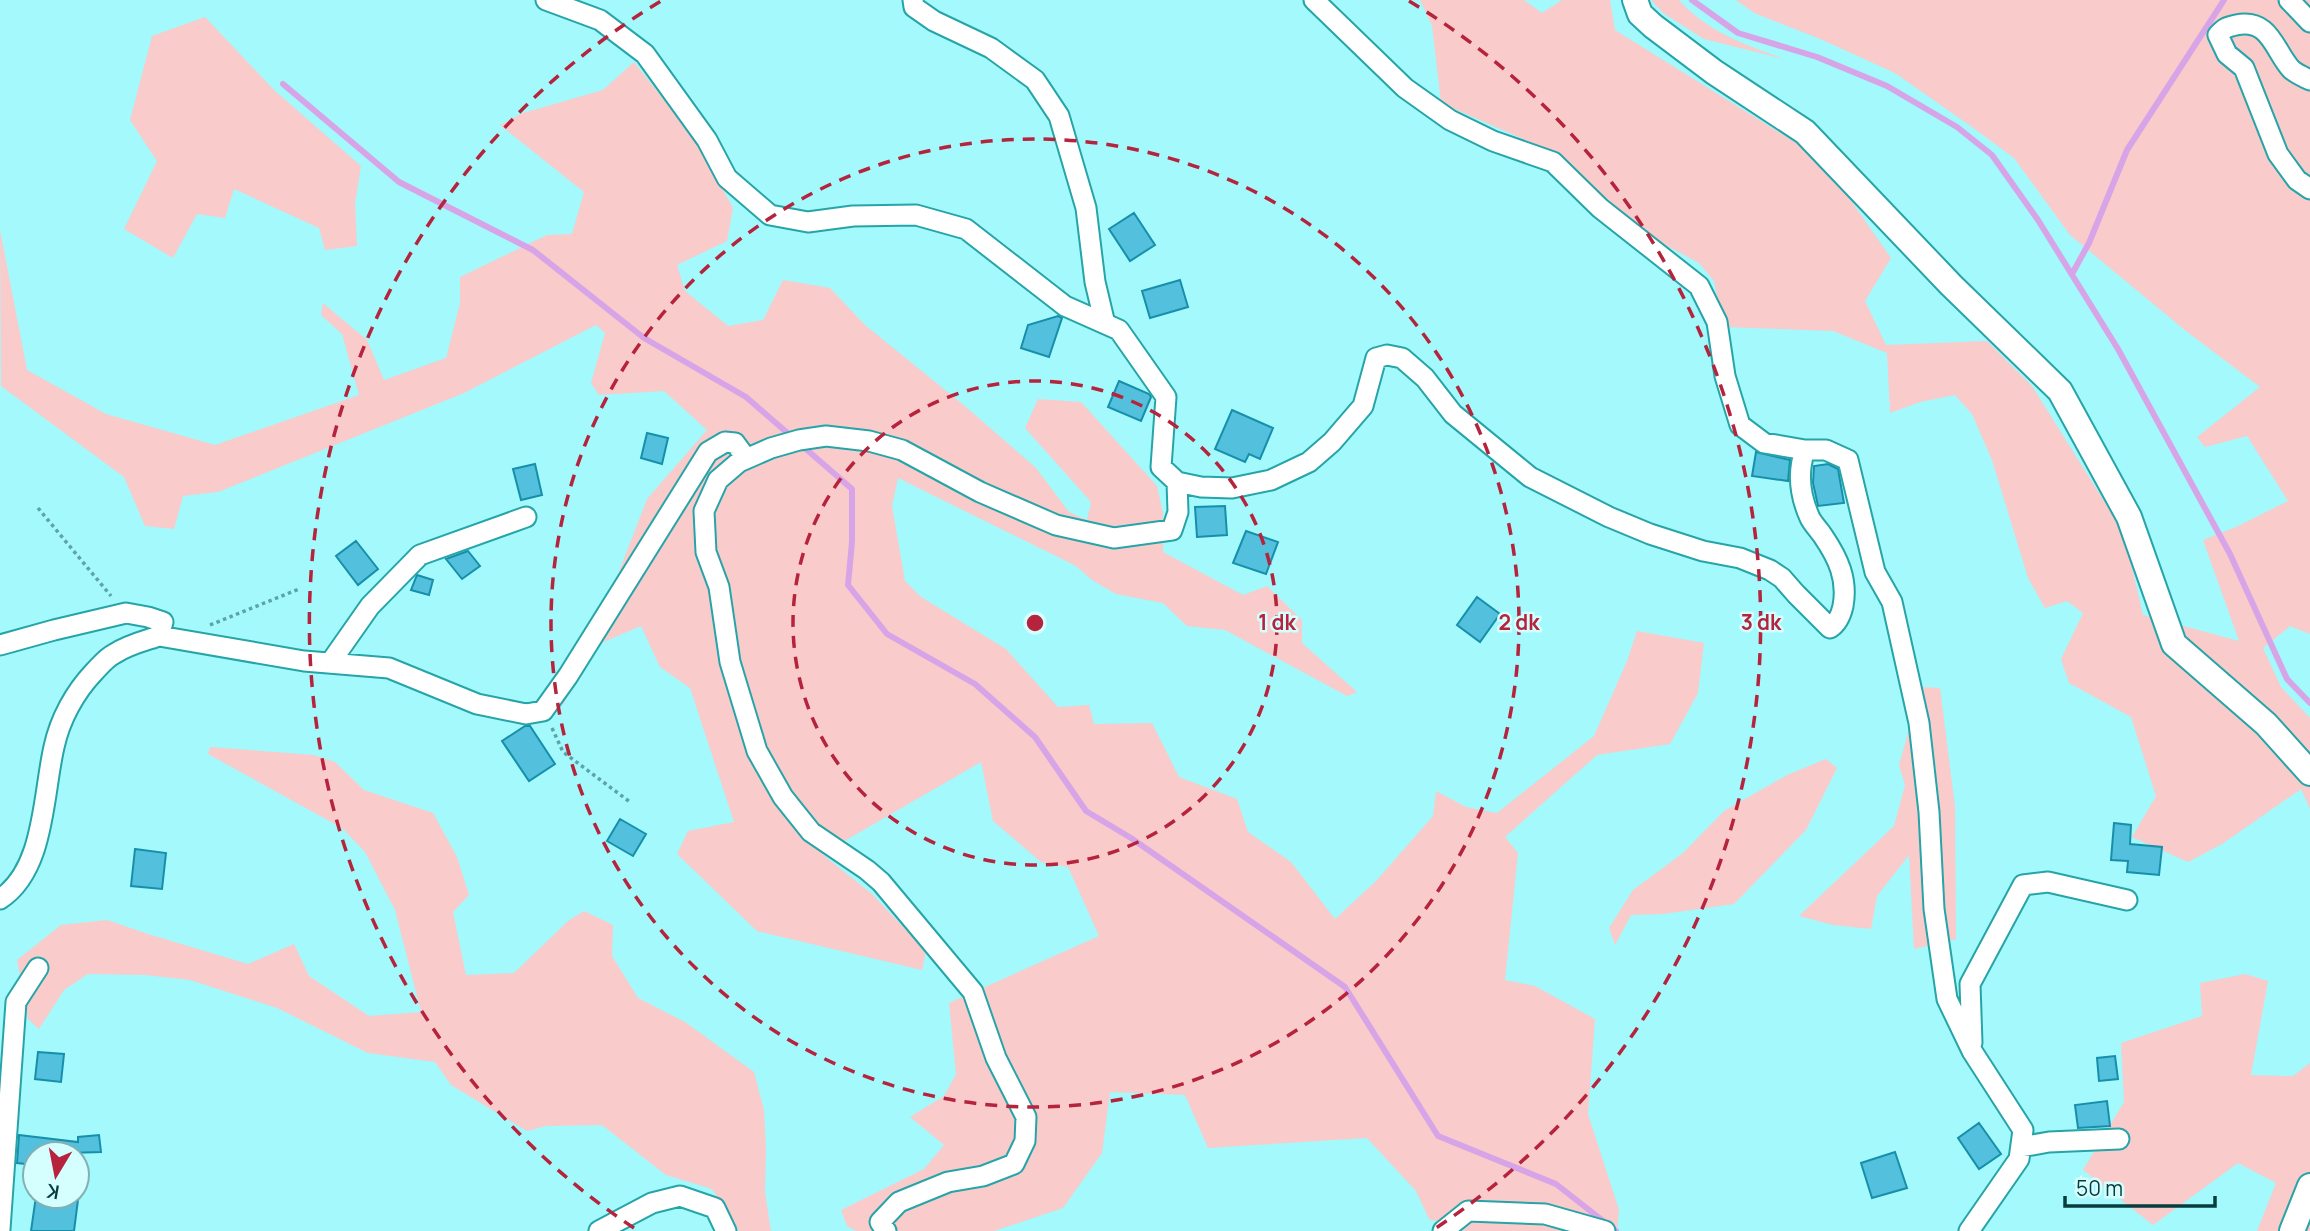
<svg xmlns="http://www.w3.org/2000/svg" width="2310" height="1231" viewBox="0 0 2310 1231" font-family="Manrope,sans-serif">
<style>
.green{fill:#facbcb}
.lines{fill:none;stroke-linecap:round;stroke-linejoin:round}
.stream{stroke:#d7a5e7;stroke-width:6}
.building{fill:#53c0dd;stroke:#178faa;stroke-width:2}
.minor-casing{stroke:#26a4a8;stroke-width:23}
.tertiary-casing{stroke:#26a4a8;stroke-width:28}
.path{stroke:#5da4a6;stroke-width:3.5;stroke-dasharray:3.5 3.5;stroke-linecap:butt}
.minor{stroke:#fff;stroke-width:19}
.tertiary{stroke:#fff;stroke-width:24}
.ring{fill:none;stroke:#b5233c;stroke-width:3.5;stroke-dasharray:12 9}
.centre{fill:#b5233c;stroke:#d5feff;stroke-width:3.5}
.ring-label{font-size:21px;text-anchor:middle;font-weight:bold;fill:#b5233c;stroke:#d5feff;stroke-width:5;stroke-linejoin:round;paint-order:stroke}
</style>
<rect width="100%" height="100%" fill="#a3f9fb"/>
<!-- green -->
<path class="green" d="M1420,0H1524L1542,13L1562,0H1610L1615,30L1822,159L1891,258L1865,301L1886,345L1987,341L2032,386L2124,533L2143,615L2239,641L2203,540L2236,527L2288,501L2247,436L2205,447L2197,437L2260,387L2186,331L2070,235L2014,158L1972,127L1895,73L1818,38L1754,13L1736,0H2310V634L2290,626L2263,648L2281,687L2310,718V809L2301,789L2222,844L2188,862L2132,837L2156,796L2131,717L2069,683L2061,659L2083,613L2067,601L2045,608L2028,578L1992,460L1972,414L1955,395L1920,402L1890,413L1887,353L1833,331L1723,327L1714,281L1699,263L1642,232L1553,152L1441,103L1432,26Z
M1651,0H1679C1709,33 1744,44 1784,59L1704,39L1663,13Z
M205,17L274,90L361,166L355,203L357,246L325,250L319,228L234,189L225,218L197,214L173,258L124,229L157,161L130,120L152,36Z
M634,62L695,139L733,208L727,241L677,265L685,291L728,326L763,320L783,280L830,288L865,325L966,407L1036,468L1069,512L1087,520L1091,502L1025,428L1038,399L1081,402L1157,486L1163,513V552L1243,595L1267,586L1302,620V643L1357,692L1347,696L1225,630L1187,626L1163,603L1116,594L1092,580L1076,566L898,478L892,506L905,581L921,597L1006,649L1058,707L1089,705L1094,724L1152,723L1179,777L1237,799L1248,832L1291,862L1335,919L1376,881L1433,816L1436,791L1466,807L1497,813L1594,736L1627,661L1637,631L1704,643L1698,693L1670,744L1597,755L1505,837L1518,853L1505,980L1535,986L1595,1019L1588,1114L1619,1210L1617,1231H1465L1429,1219L1416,1191L1367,1138L1208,1148L1185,1095L1110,1092L1102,1153L1063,1208L994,1231H856L847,1226L841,1210L924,1169L944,1145L910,1117L944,1096L956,1074L949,1003L1099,936L1068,867L1041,862L993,821L981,762L822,854L872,894L926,951L922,970L757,931L677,854L688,831L734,822L690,688L660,667L641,626L594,646L563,705L544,693L613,587L647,499L707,430L664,391L599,395L591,383L605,333L596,325L464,393L218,492L183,496L174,529L145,526L124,477L1,386L0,230L27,370L106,414L215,445L359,395L342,334L321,315L323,303L367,340L384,380L446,358L460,303V277L547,235L572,234L584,192L500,125L523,113L603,90Z
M1921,687L1940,688L1955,807L1956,939L1914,949L1909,855L1877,896L1871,929L1833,925L1799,916L1894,826L1905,785L1899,765Z
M210,747L314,755L335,762L364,790L433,813L457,857L469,895L453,912L466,975L514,973L568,921L584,911L613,925L612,956L638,998L685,1022L754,1072L764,1110L766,1149L765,1192L771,1231H739L712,1189L666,1175L602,1125L546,1126L527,1131L451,1085L435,1062L368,1053L277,1008L190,980L145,975L88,974L64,990L39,1029L28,1019L17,960L61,925L107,920L148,934L248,964L294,944L309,976L369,1016L421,1012L395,910L365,852L342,828L208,754Z
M1826,759L1837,768L1806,830L1734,904L1663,914L1631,915L1615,945L1609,928L1633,890L1683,853L1724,811L1787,775Z
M2245,974L2268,981L2251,1075L2293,1076L2310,1063V1231H2257L2276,1183L2238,1163L2153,1225L2083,1170L2124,1102L2121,1043L2202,1016L2200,983Z"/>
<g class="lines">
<!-- stream -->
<path class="stream" d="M1692,0L1738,33L1817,57L1887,86L1957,127L1992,155L2038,220L2118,349L2230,554L2287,679L2310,703
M283,84L399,182L533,250L644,338L746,397L852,489V542L848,585L887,634L975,684L1035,737L1086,811L1131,838L1345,987L1438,1136L1556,1184L1616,1231
M2072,274L2089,243L2127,150L2224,0"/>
</g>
<!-- building -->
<path class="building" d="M1134,213L1155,245L1130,261L1109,229Z
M1180,280L1188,307L1150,318L1142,291Z
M1058,316L1062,318L1049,357L1021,348L1028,325Z
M1119,381L1149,394L1151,397L1141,421L1108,407Z
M1232,410L1273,428L1260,459L1249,454L1245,462L1215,449Z
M647,433L668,438L662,464L641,458Z
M1756,452L1790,460L1788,481L1752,476Z
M535,464L542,495L521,500L513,469Z
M1828,464L1838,469L1844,503L1818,506L1813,483L1814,466Z
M1225,506L1227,535L1197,537L1195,507Z
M1246,531L1278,542L1266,574L1233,563Z
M356,541L378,569L358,585L336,556Z
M468,551L480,566L462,579L446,559Z
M417,575L433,580L429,595L411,590Z
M1477,597L1500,614L1480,642L1457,625Z
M525,726H530L555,764L529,781L502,741Z
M620,819L646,834L633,856L607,841Z
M2114,823L2131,825L2130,844L2162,847L2159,875L2127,872L2128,861L2111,860Z
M135,849L166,853L162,889L131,886Z
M38,1052L64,1054L61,1082L35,1079Z
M2115,1056L2118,1079L2099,1081L2097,1058Z
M2107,1101L2110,1126L2078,1128L2075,1105Z
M1979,1123L2001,1154L1979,1169L1958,1138Z
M19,1135L78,1142V1137L99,1135L101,1152L35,1154V1165L17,1163Z
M1895,1152L1907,1188L1872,1198L1861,1163Z
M36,1196L78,1200L74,1231H31Z"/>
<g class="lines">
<!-- minor casing -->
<g class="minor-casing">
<path id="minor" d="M546,0L600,20L645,54L707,140L727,178L770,215L808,222L853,216L916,215L966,229L1065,306L1119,330L1166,397L1161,467L1177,482L1201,487L1232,488L1271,480L1309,462L1332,442L1363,406L1376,358L1387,355L1402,358L1425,378L1453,414L1530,477L1609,517L1650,534L1703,551L1740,558L1770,570L1782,578L1796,594L1830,628C1838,623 1841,615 1843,606C1848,579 1838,558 1823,536C1819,530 1813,524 1810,518C1800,496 1797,473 1805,450H1826L1848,460L1875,572L1892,602L1919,723L1929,812L1934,909L1947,999L1972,1051L2023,1130L2019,1159L1969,1231
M913,0L914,7L934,21L991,48L1035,80L1059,116L1086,208L1095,282L1105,324
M1314,0L1405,88L1450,120L1493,141L1553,162L1600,208L1699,286L1717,322L1725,376L1740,425L1764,443L1805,450
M2289,0L2310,22
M2310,80C2304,77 2296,74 2291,69C2274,50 2270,18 2236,25C2227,27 2224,28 2218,35L2227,54L2244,68L2278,154L2297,180L2310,189
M159,636L304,661L389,668L477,704L526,714L543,711L568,676L708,452L725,442L735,443L746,458
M0,645L54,630L126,613L148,617L163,622L159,636C144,641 127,645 114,654C106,658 100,666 94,672C75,692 60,719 54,747C43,794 45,870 0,899
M330,663L370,606L420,555L526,517
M1972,1043L1970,984L2023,885L2048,882L2127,900
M2021,1147L2049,1142L2119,1139
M0,1229L16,1002L38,968
M599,1231L652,1203L680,1196L715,1208L726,1231
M886,1231L880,1222L899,1202L948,1182L983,1176L1014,1164L1025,1141L1026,1117L996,1058L973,992L881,882L867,870L811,832L783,797L757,751L730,662L719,587L706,552L704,511L718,480L739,462L771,448L799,440L826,436L869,441L902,450L980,492L1056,525L1114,538L1172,530L1178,512L1177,482
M1443,1231L1468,1211L1545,1214L1605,1231"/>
</g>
<!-- tertiary casing -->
<g class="tertiary-casing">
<path id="tertiary" d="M1635,0L1640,14L1653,26L1714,72L1805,132L1951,285L2060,391L2129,517L2174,644L2266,724L2310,773
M2292,1231L2310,1186"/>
</g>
<!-- path -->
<path class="path" d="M38,508L111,596
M210,625L299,589
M552,728L563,752L630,802"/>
<!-- minor -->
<use href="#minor" class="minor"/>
<!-- tertiary -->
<use href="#tertiary" class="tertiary"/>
</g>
<!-- distance rings -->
<g class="ring">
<circle cx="1035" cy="623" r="242"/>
<circle cx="1035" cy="623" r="484"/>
<path d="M634 1228A726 726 0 0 1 661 1M1409 1A726 726 0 0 1 1436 1228"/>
</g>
<circle cx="1035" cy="623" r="10" class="centre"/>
<g class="ring-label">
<text x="1277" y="630">1 dk</text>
<text x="1519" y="630">2 dk</text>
<text x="1761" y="630">3 dk</text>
</g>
<!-- north arrow -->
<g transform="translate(56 1175) rotate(190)"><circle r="33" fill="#d5feff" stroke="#83b0b2" stroke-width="2"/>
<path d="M0-5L12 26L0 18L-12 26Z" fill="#b5233c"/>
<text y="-10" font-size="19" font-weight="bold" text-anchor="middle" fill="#073c3e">K</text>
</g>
<!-- scale -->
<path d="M2065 1196v10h150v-10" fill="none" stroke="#073c3e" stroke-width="3.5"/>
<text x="2076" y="1196" font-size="21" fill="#073c3e" stroke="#d5feff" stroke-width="5" paint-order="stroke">50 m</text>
</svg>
